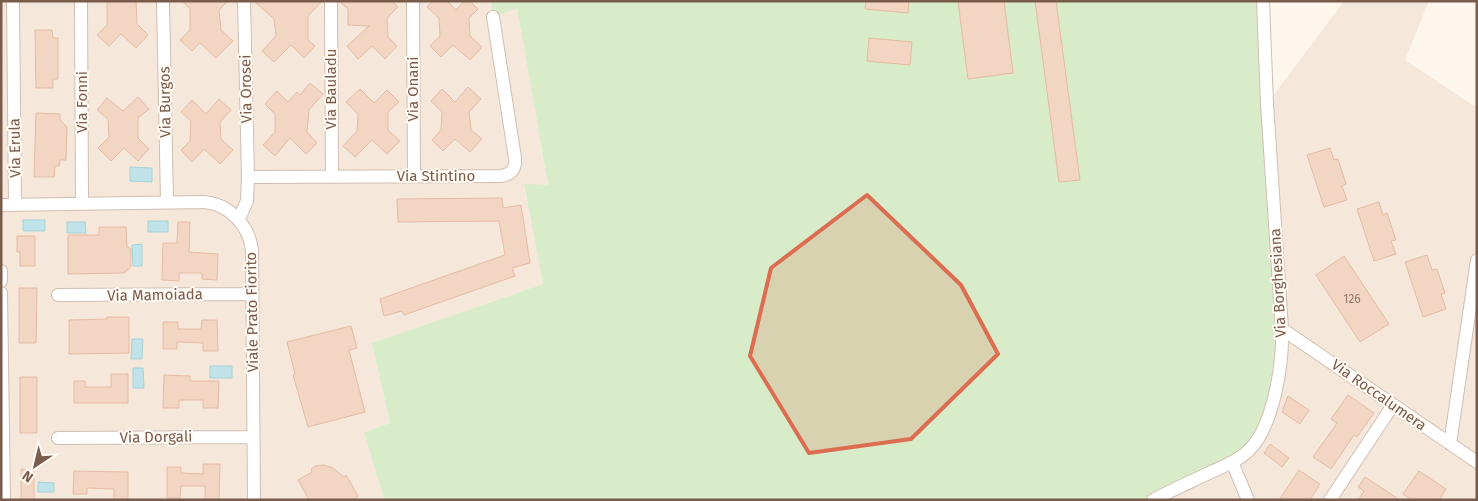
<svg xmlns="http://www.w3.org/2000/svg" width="1478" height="501" viewBox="0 0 1478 501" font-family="'Fira Sans',sans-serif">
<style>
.residential{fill:#f5e8da}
.green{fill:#d8ecc9}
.water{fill:#bfe3e8;stroke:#a5d3da}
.building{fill:#f3d5c3;stroke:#e6bba3}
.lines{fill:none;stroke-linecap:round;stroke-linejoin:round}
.minor-casing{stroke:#d1beb0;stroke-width:14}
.minor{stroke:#fff;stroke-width:12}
.marked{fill:#dc6d51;fill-opacity:0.2;stroke:#dc6d51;stroke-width:4;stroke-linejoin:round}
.labels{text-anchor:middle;stroke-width:4;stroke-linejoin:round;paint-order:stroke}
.number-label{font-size:12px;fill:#987a6a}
.street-label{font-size:15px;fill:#7a5c4d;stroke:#fffaf3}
</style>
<rect width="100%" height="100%" fill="#fdf6ec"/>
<!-- residential -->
<path class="residential" d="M1,1H495L517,7L548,186L524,185L543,284L372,343L390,423L364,432L384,500H1Z
M1344,1H1429L1405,60L1477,108V500H1131L1267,104Z"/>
<!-- green -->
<path class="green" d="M491,1H1263L1279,371L1252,448L1153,500H384L364,432L390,423L372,343L543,284L524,184L548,185L517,8L493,17Z"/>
<!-- water -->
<path class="water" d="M130,167L152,168V182L130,181Z
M23,220H45V231H23Z
M148,221H168V232H148Z
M67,222H85L86,233H67Z
M142,244V266H133L132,245Z
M132,339H143L142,359H131Z
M210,366H232V378H210Z
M133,368H143L144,388H133Z
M38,482L54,483V492H38Z"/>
<!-- building -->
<path class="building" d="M107,1H136L137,24L148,35L136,48L121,34L109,46L97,35L107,25Z
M182,1H228L219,10L221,30L233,41L216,58L200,43L192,51L180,40L190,30V9Z
M254,1H322L308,16V40L315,46L304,58L291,45L274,62L262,51L276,36L274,19Z
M339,1H392L398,7L387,18L388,37L397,46L385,59L372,46L358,59L347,46L369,26L348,25V9Z
M433,1H447L456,10L464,1H470L478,9L469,18L470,36L482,47L470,60L453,45L441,57L430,46L440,36L439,18L427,7Z
M866,1H909L908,13L865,9Z
M958,1H1004L1013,73L968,79Z
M1035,1H1056L1080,180L1059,182Z
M35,30H52L53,38H58V79H53V88H36Z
M869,38L912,42L910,65L867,61Z
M310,83L323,94L309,110L307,132L317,143L306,154L290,138L275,156L263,145L275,132V114L265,104L277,91L288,102L297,92L300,95Z
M468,87L481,99L469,112L471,130L482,139L470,152L455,139L443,151L432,140L441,130L442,112L431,101L442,89L455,102Z
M360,89L374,103L387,90L399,102L388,112V130L400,141L387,154L372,140L355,157L343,146L357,131L358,114L346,102Z
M138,97L149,109L138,118V138L149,149L138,161L124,148L111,161L98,148L109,137L108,119L97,110L107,98L123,111Z
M219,99L231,110L220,122L221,139L233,150L220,164L204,149L192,162L181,150L190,141L191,121L181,112L192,100L206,114Z
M36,113L60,114V120L67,127L66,160H60L59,166H55L54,177H34Z
M1330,148L1334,160L1338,159L1346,184L1342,186L1347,200L1324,207L1307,155Z
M502,198L503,208L521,205L530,263L512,268L515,276L404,315L402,311L384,316L380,299L505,255L499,221L398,222L397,199Z
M1379,202L1383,215L1387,213L1396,240L1391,241L1396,254L1374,261L1357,209Z
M178,222H190L189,252L218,254L217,280L202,279V273H179V281L162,280L163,243H177Z
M99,227H126L127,246L131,249V267L124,273L68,274V235H99Z
M17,236H35V266H20V252H17Z
M1427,255L1432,270L1437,269L1445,293L1441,294L1446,309L1423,317L1405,262Z
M1344,256L1389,324L1360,342L1316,275Z
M19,288H37L36,343H19Z
M107,317H129V353L69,354V320L107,319Z
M202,320H217L218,351H203V343L177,342V349H163V322H178V329H201Z
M351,326L357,348L349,350L365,412L308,427L293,375L295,374L287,342Z
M111,374H128V403H74V381H85V387H111Z
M164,375L190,376V381H219L218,408H203V400H179V408H163Z
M20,377H37V433H20Z
M1348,395L1374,413L1357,437L1354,435L1331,469L1313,457L1337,423L1331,419Z
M1288,396L1309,410L1300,424L1282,412Z
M1270,444L1289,458L1282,467L1264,453Z
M203,464H220L219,500H205V486H181L180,498H167V467H181V473L203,474Z
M324,465L333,468L344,477L346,475L358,496L353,500H309L298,480L312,472L311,469L315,466Z
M21,469L34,470V500H21Z
M1299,470L1320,484L1310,500H1279Z
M74,471L128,472V500H114V489L87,488V494H73Z
M1419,471L1446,489L1439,500H1412L1403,494Z
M1365,477L1400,500H1358L1364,491L1358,487Z"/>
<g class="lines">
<!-- minor casing -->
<g class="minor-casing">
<path id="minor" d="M13,1L15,205
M81,1L82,203
M163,1L167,202
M244,1L248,177
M331,1L332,176
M413,1L414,176
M1,205L204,202C229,204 249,225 252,250L254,500
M239,219L247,201L248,177L501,176C512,174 516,169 515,158L493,17
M1,271V281
M1,293L4,500
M58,295L252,294
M1282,329L1477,462
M58,438L253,437
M1450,444L1477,260
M1232,462L1248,500
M1153,500C1172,490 1192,481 1211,472C1224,466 1238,461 1248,451C1274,427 1283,363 1282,329L1267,104L1263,1
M1330,500L1393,405"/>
</g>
<!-- minor -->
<use href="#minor" class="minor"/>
</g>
<!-- marked area -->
<path class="marked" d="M867,195L961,285L998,354L911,439L809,453L750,356L771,268Z"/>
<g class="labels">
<!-- number labels -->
<g class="number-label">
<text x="1352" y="303">126</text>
</g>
<!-- street labels -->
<g class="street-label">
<text transform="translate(246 89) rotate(-91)" y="5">Via Orosei</text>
<text transform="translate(331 89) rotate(-90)" y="5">Via Bauladu</text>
<text transform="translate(413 89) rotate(-90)" y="5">Via Onani</text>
<text transform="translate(82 102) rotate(-90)" y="5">Via Fonni</text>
<text transform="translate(165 102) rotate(-91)" y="5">Via Burgos</text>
<text transform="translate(15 148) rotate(-91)" y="5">Via Erula</text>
<text x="436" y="181">Via Stintino</text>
<text transform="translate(1278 283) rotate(-93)" y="5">Via Borghesiana</text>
<text transform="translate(155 295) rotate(-1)" y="5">Via Mamoiada</text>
<text transform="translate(252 312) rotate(-91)" y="5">Viale Prato Fiorito</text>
<text transform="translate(1379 395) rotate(35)" y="5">Via Roccalumera</text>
<text transform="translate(156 437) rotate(-1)" y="5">Via Dorgali</text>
</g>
</g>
<!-- border -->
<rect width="1478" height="501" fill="none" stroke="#7a5c4d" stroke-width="5"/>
<!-- north arrow -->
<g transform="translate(35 466) rotate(215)" stroke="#fffaf3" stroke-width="4" paint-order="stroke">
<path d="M0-4L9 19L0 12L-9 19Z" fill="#7a5c4d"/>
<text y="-8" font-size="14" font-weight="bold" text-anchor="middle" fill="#7a5c4d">N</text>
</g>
</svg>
